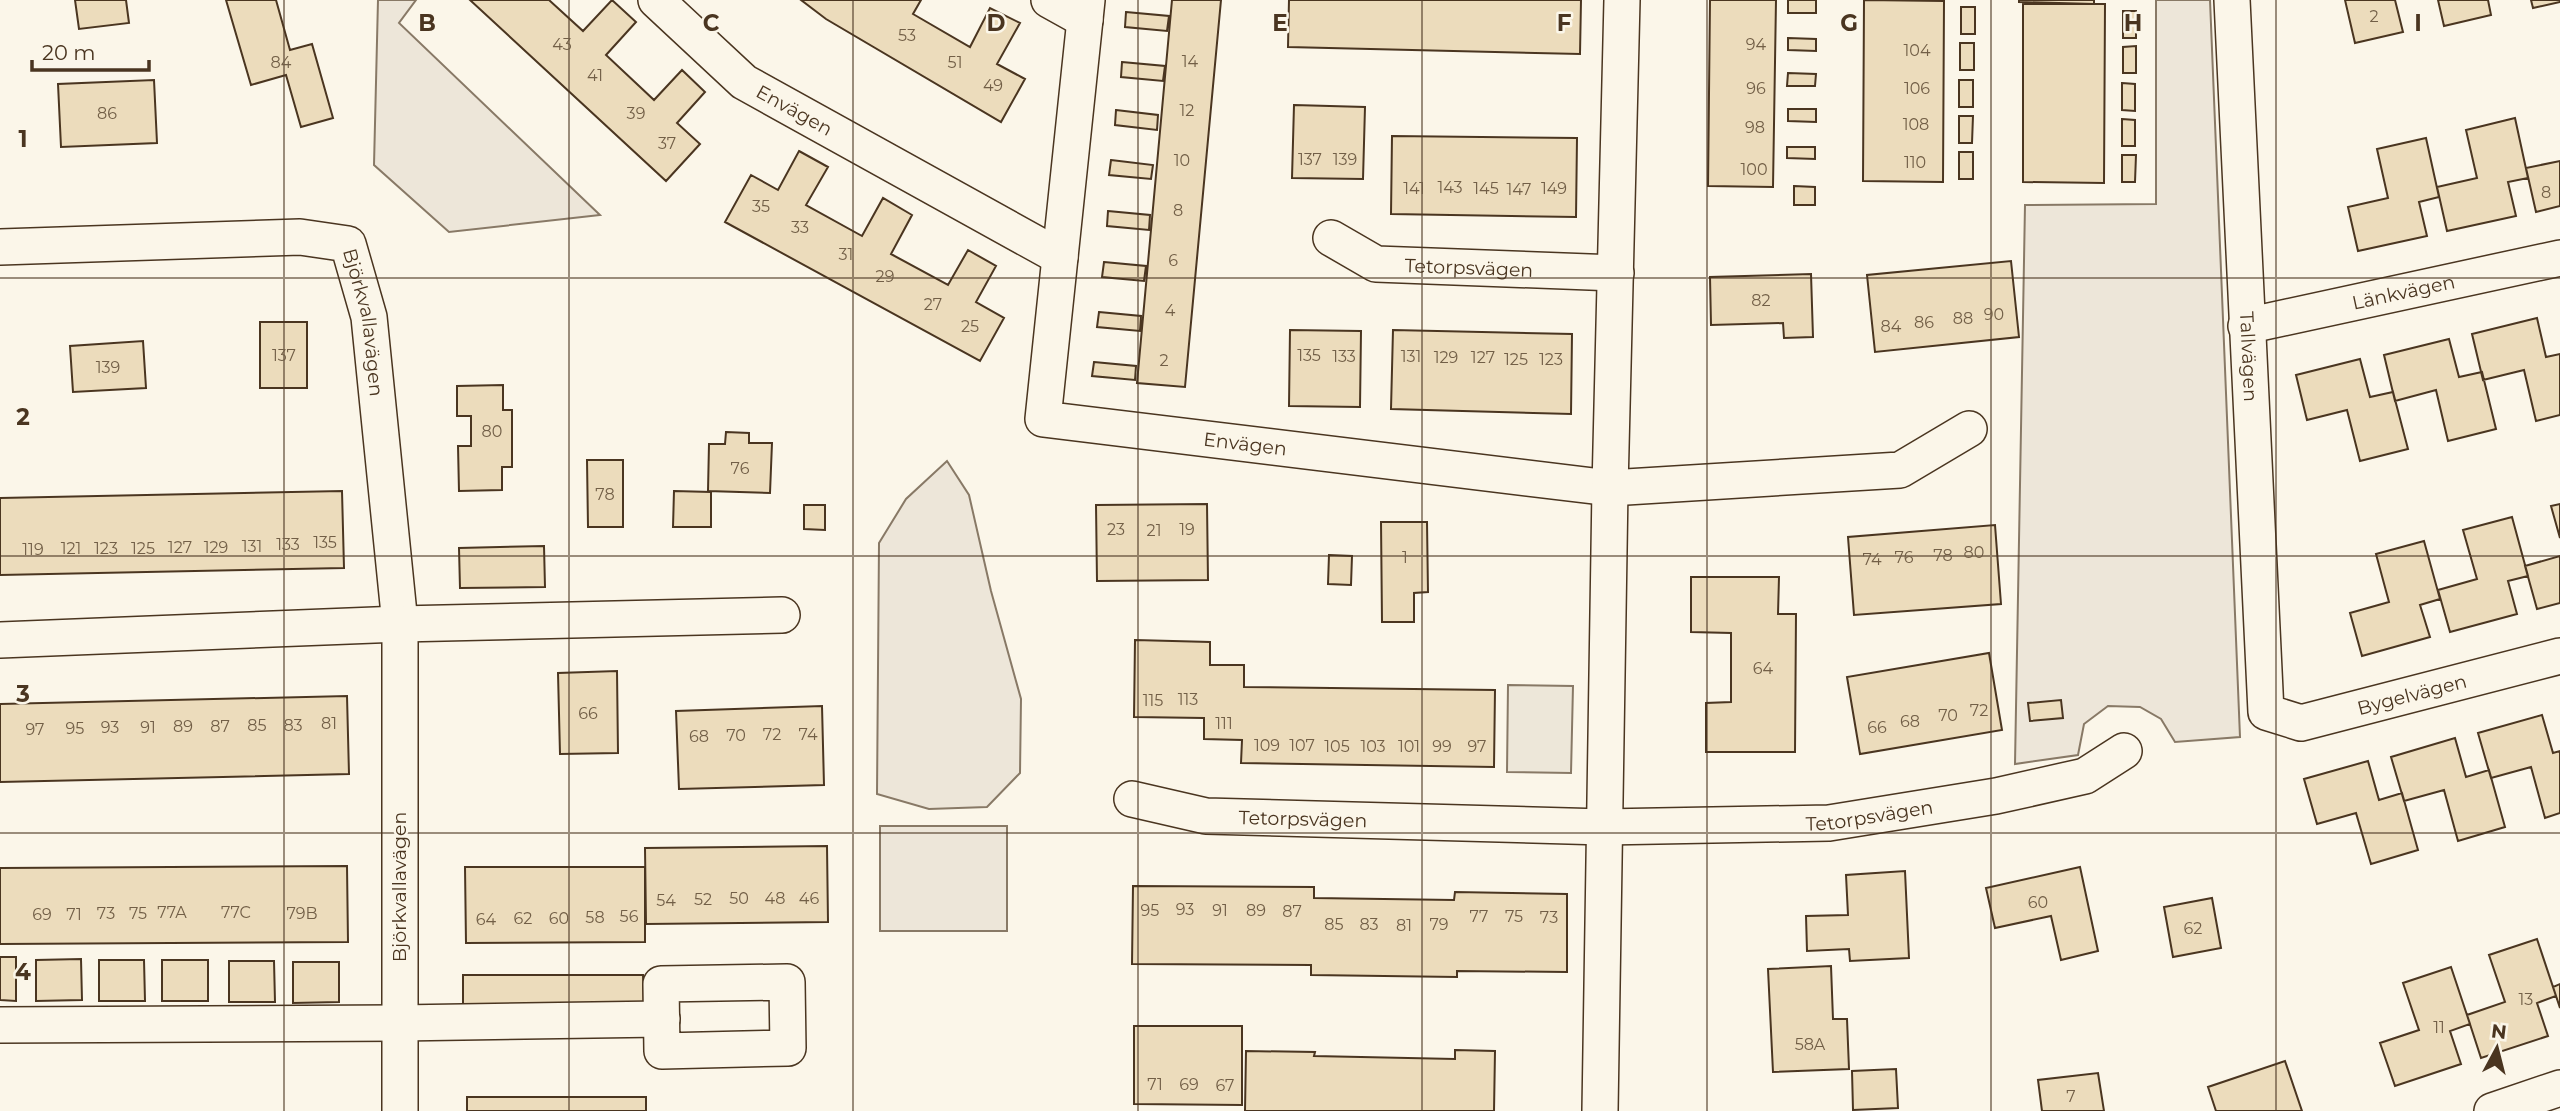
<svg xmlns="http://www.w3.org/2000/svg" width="2560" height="1111" viewBox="0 0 2560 1111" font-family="Montserrat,sans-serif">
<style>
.green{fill:#ede6d9;stroke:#887966;stroke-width:2}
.parking{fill:#ede7d9;stroke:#887966;stroke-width:2}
.building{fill:#ecdcbc;stroke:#4a3520;stroke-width:2}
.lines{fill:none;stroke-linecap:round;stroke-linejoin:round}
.minor-casing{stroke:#4a3520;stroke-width:38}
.minor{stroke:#fbf6e9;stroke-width:35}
.grid{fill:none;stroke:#4a3520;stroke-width:2;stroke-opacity:0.55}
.labels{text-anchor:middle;stroke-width:5;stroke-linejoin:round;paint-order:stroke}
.number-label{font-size:16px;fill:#725f47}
.street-label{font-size:19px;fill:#4a3520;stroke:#fbf6e9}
.grid-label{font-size:23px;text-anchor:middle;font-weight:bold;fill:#4a3520;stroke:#fbf6e9;stroke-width:5;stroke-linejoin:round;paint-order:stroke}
</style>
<rect width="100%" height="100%" fill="#fbf6e9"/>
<!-- green -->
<path class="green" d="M378,0H416L399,23L600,215L449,232L374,165Z
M2156,0H2210L2240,737L2175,742L2161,719L2140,707L2108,706L2084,724L2078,755L2015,764L2025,205L2156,204Z
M947,461L969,495L991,591L1021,699L1020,773L987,807L929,809L877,794L879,543L906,499Z
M880,826H1007V931H880Z"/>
<!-- parking -->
<path class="parking" d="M1508,685L1573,686L1571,773L1507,772Z"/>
<!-- building -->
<path class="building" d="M75,0H126L129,23L79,29Z
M226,0H276L290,50L312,44L333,118L301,127L286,75L251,85Z
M470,0H549L583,31L612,0L636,22L606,55L654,100L682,70L705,92L677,123L700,144L666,181Z
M801,0H921L913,14L970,47L990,8L1020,23L997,64L1025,79L1001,122L826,19Z
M1172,0H1221L1185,387L1137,383Z
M1289,0H1581L1580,54L1288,47Z
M1710,0H1776L1773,187L1708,186Z
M1788,0H1816V13H1788Z
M1864,0L1944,1L1943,182L1863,181Z
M2019,0H2094V4L2019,2Z
M2345,0H2395L2403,32L2355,43Z
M2438,0H2488L2491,15L2444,26Z
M2531,0H2560V2L2533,8Z
M2023,4H2105L2104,183L2023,182Z
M1961,7H1975V34H1961Z
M2123,11H2136V38H2123Z
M1126,12L1169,16L1167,31L1125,27Z
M1788,38L1816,39V51L1788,50Z
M1960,43H1974V70H1960Z
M2136,46V73H2123V47Z
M1122,62L1165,66L1163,81L1121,77Z
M1788,73L1816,74L1815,86H1787Z
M154,80L157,143L61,147L58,84Z
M1959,80H1973V107H1959Z
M2122,83L2135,84V111L2122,110Z
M1294,105L1365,107L1363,179L1292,178Z
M1788,109H1816V122L1788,121Z
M1116,110L1158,115L1157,130L1115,125Z
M1959,116H1973L1972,143H1959Z
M2515,118L2528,178L2508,182L2516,216L2447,231L2437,187L2477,178L2466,130Z
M2122,119L2135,120V146H2122Z
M1392,136L1577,138L1576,217L1391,214Z
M2426,138L2439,197L2419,202L2427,236L2358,251L2348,207L2388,198L2377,149Z
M1787,147H1815V159L1787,158Z
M799,151L828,167L806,205L862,236L883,198L912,215L891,254L948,285L968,250L996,266L976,302L1004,318L980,361L725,222L751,175L778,190Z
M1959,152H1973V179H1959Z
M2122,155H2136L2135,182H2122Z
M1111,160L1153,165L1151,179L1109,175Z
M2560,161V206L2536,212L2526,168Z
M1794,186L1815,187V205H1794Z
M1108,211L1150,215L1149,230L1107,226Z
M2011,261L2019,337L1875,352L1867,275Z
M1104,262L1146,266L1144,281L1102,277Z
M1811,274L1813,337L1784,338L1783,323L1711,325L1710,277Z
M1099,312L1141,316L1140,331L1097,327Z
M2537,318L2546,357L2560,354V415L2536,421L2524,370L2483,380L2472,334Z
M260,322H307V388H260Z
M1290,330L1361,331L1360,407L1289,406Z
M1393,330L1572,334L1571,414L1391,409Z
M2449,339L2459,377L2482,372L2496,429L2448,441L2436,390L2395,401L2384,355Z
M143,341L146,388L73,392L70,346Z
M2360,359L2370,397L2393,392L2408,449L2360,461L2347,410L2307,420L2296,375Z
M1094,362L1136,366L1135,380L1092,376Z
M503,385V410H512V467H502V490L459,491L458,446H471V416H457V386Z
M726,432L749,433V443H772L770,493L708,491L709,444H725Z
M587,460H623V527H588Z
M342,491L344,568L0,575V498Z
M674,491L711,492V527H673Z
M1207,504L1208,580L1097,581L1096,505Z
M2560,504V538L2551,506Z
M804,505H825V530L804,529Z
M2512,517L2528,576L2508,581L2517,614L2450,632L2438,590L2477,579L2463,530Z
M1381,522H1427L1428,592L1414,593V622H1382Z
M1995,525L2001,604L1854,615L1848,537Z
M2424,541L2440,599L2420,605L2430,637L2362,656L2350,613L2389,602L2376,554Z
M544,546L545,587L460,588L459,548Z
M1329,555L1352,556L1351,585L1328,584Z
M2560,556V603L2537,609L2525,566Z
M1691,577H1779L1778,614H1796L1795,752H1706V703L1731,702V633L1691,632Z
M1135,640L1210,642V665H1244V687L1495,690L1494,767L1241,763L1242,740L1204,739V718L1134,717Z
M1989,653L2002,730L1860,754L1847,677Z
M617,671L618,753L560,754L558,673Z
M347,696L349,774L0,782V704Z
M2061,700L2063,718L2030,721L2028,703Z
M822,706L824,785L679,789L676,711Z
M2542,715L2553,753L2560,751V813L2545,818L2531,767L2491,778L2478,733Z
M2455,738L2466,777L2489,770L2505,827L2458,841L2444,790L2404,801L2391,757Z
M2368,761L2379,800L2402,793L2418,850L2371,864L2356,813L2317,824L2304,779Z
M827,846L828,922L646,924L645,848Z
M347,866L348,942L0,944V868Z
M465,867H645V942L466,943Z
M2080,867L2098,951L2061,960L2051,916L1995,928L1986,888Z
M1905,871L1909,958L1850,961L1849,949L1807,951L1806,916L1848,915L1846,875Z
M1133,886L1314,887V898L1454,900L1455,892L1567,894V972L1457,971V977L1311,975V965L1132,964Z
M2212,898L2221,948L2173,957L2164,907Z
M2537,939L2556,996L2537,1003L2548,1036L2481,1058L2467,1015L2505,1002L2489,955Z
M0,957H16V1001L0,1000Z
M81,959L82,1000L36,1001V960Z
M99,960H144L145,1001H99Z
M162,960H208V1001H162Z
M229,961H274L275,1002H229Z
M293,962H339V1002L293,1003Z
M1831,966L1833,1019H1847L1849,1069L1773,1072L1768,969Z
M2451,967L2470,1024L2450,1031L2461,1064L2395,1086L2380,1043L2419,1030L2403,983Z
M463,975H643L644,1006H463Z
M2560,984V1008L2553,987Z
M1134,1026H1242V1105L1134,1104Z
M1455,1050L1495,1051L1494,1111H1245L1246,1051L1315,1052L1314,1056L1455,1059Z
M2285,1061L2302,1111H2216L2208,1087Z
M1896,1069L1898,1108L1853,1110L1852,1071Z
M2098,1073L2104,1111H2042L2038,1080Z
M467,1097H646V1111H467Z"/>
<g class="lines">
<!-- minor casing -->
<g class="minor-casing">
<g id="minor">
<path id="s1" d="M656,0L744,82L1060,257"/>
<path d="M1049,0L1085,20"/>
<path id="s2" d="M1087,0L1043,419L1610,488L1900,470L1969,429"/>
<path id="s3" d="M2232,0L2266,712L2301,723L2560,656"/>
<path id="s4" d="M1331,238L1376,264L1616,273"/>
<path id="s5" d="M0,247L300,237L348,244L369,317L400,624V1111"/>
<path id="s6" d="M2246,326L2560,258"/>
<path d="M0,640L400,624L782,615"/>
<path id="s7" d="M1132,799L1206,816L1604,827L1829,823L1996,796L2085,776L2124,751"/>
<path d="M787,982L788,1048L662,1051L661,984Z"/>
<path d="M0,1025L399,1023L662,1019"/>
<path d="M1600,1111L1610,488L1622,0"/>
<path d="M2492,1111L2560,1088"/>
</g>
</g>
<!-- minor -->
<use href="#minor" class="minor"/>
</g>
<!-- grid -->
<path class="grid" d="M284,0V1111M569,0V1111M853,0V1111M1138,0V1111M1422,0V1111M1707,0V1111M1991,0V1111M2276,0V1111M0,278H2560M0,556H2560M0,833H2560"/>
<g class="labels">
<!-- number labels -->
<g class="number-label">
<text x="2374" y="22">2</text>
<text x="907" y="41">53</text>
<text x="562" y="50">43</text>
<text x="1756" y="50">94</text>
<text x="1917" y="56">104</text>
<text x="1190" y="67">14</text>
<text x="281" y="68">84</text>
<text x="955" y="68">51</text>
<text x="595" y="81">41</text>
<text x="993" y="91">49</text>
<text x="1756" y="94">96</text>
<text x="1917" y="94">106</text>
<text x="1187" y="116">12</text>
<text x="107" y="119">86</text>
<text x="636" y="119">39</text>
<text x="1916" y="130">108</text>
<text x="1755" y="133">98</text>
<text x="667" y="149">37</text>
<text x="1310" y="165">137</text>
<text x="1345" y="165">139</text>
<text x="1182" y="166">10</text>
<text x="1915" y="168">110</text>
<text x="1754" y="175">100</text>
<text x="1450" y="193">143</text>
<text x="1414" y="194">141</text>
<text x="1486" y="194">145</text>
<text x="1554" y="194">149</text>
<text x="1519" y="195">147</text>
<text x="2546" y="198">8</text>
<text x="761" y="212">35</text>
<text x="1178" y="216">8</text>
<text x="800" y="233">33</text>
<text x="846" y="260">31</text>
<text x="1173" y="266">6</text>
<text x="885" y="282">29</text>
<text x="1761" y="306">82</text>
<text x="933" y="310">27</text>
<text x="1170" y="316">4</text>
<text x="1994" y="320">90</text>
<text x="1963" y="324">88</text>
<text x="1924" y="328">86</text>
<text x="970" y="332">25</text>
<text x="1891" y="332">84</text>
<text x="284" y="361">137</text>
<text x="1309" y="361">135</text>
<text x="1344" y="362">133</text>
<text x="1411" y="362">131</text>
<text x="1446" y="363">129</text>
<text x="1483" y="363">127</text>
<text x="1516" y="365">125</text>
<text x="1551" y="365">123</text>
<text x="1164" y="366">2</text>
<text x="108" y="373">139</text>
<text x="492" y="437">80</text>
<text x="740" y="474">76</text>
<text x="605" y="500">78</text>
<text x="1116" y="535">23</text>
<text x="1187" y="535">19</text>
<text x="1154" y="536">21</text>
<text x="325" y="548">135</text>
<text x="288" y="550">133</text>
<text x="252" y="552">131</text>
<text x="180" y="553">127</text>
<text x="216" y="553">129</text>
<text x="71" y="554">121</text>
<text x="106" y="554">123</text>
<text x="143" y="554">125</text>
<text x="33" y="555">119</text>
<text x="1974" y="558">80</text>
<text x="1943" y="561">78</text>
<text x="1405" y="563">1</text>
<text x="1904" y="563">76</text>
<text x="1872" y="565">74</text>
<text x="1763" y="674">64</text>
<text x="1188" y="705">113</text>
<text x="1153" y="706">115</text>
<text x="1979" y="716">72</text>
<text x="588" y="719">66</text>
<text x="1948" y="721">70</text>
<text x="1910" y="727">68</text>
<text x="329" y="729">81</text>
<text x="1224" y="729">111</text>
<text x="257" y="731">85</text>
<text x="293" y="731">83</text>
<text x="183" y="732">89</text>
<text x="220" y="732">87</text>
<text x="110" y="733">93</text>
<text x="148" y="733">91</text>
<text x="1877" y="733">66</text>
<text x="75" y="734">95</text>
<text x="35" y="735">97</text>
<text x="772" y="740">72</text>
<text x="808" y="740">74</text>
<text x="736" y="741">70</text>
<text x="699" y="742">68</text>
<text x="1267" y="751">109</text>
<text x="1302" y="751">107</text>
<text x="1337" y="752">105</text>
<text x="1373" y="752">103</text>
<text x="1409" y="752">101</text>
<text x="1442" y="752">99</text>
<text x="1477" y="752">97</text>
<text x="739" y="904">50</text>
<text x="775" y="904">48</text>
<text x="809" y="904">46</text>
<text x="703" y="905">52</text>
<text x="666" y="906">54</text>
<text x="2038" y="908">60</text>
<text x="1185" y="915">93</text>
<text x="1150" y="916">95</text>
<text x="1220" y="916">91</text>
<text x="1256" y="916">89</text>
<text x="1292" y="917">87</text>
<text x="172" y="918">77A</text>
<text x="236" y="918">77C</text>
<text x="106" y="919">73</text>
<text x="138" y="919">75</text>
<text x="302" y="919">79B</text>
<text x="42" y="920">69</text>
<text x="74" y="920">71</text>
<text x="629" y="922">56</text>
<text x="1479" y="922">77</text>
<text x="1514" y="922">75</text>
<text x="595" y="923">58</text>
<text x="1549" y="923">73</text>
<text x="523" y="924">62</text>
<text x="559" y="924">60</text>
<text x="486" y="925">64</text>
<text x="1334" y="930">85</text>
<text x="1369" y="930">83</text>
<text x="1439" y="930">79</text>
<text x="1404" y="931">81</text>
<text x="2193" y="934">62</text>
<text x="2526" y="1005">13</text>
<text x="2439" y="1033">11</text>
<text x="1810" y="1050">58A</text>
<text x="1155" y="1090">71</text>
<text x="1189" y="1090">69</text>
<text x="1225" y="1091">67</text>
<text x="2071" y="1102">7</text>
</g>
<!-- street labels -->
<g class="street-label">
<text dy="7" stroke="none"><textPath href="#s1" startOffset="178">Envägen</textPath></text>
<text dy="7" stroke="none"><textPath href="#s4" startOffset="145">Tetorpsvägen</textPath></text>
<text dy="7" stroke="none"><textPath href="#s6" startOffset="161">Länkvägen</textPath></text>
<text dy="7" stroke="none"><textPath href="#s5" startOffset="429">Björkvallavägen</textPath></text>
<text dy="7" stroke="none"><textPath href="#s3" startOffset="357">Tallvägen</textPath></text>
<text dy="7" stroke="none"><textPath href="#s2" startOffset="625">Envägen</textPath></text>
<text dy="7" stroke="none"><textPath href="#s3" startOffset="864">Bygelvägen</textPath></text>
<text dy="7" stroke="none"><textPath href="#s7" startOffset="740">Tetorpsvägen</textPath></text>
<text dy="7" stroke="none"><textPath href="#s7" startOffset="173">Tetorpsvägen</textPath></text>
<text transform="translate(399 887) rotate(-90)" y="7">Björkvallavägen</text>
</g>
</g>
<g class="grid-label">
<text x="427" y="31">B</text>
<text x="711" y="31">C</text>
<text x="996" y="31">D</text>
<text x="1280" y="31">E</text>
<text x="1564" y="31">F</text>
<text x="1849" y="31">G</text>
<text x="2133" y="31">H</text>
<text x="2418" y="31">I</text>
<text x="23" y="147">1</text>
<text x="23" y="425">2</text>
<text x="23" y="702">3</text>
<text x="23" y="980">4</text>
</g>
<!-- north arrow -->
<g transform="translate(2497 1048) rotate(7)" stroke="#fbf6e9" stroke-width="5" paint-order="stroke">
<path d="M0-5L12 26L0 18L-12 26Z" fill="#4a3520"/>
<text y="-10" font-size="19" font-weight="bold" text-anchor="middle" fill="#4a3520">N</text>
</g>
<!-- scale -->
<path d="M32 60v10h117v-10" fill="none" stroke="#4a3520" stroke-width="3.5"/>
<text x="42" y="60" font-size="21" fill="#4a3520" stroke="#fbf6e9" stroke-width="5" paint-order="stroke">20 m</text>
</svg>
